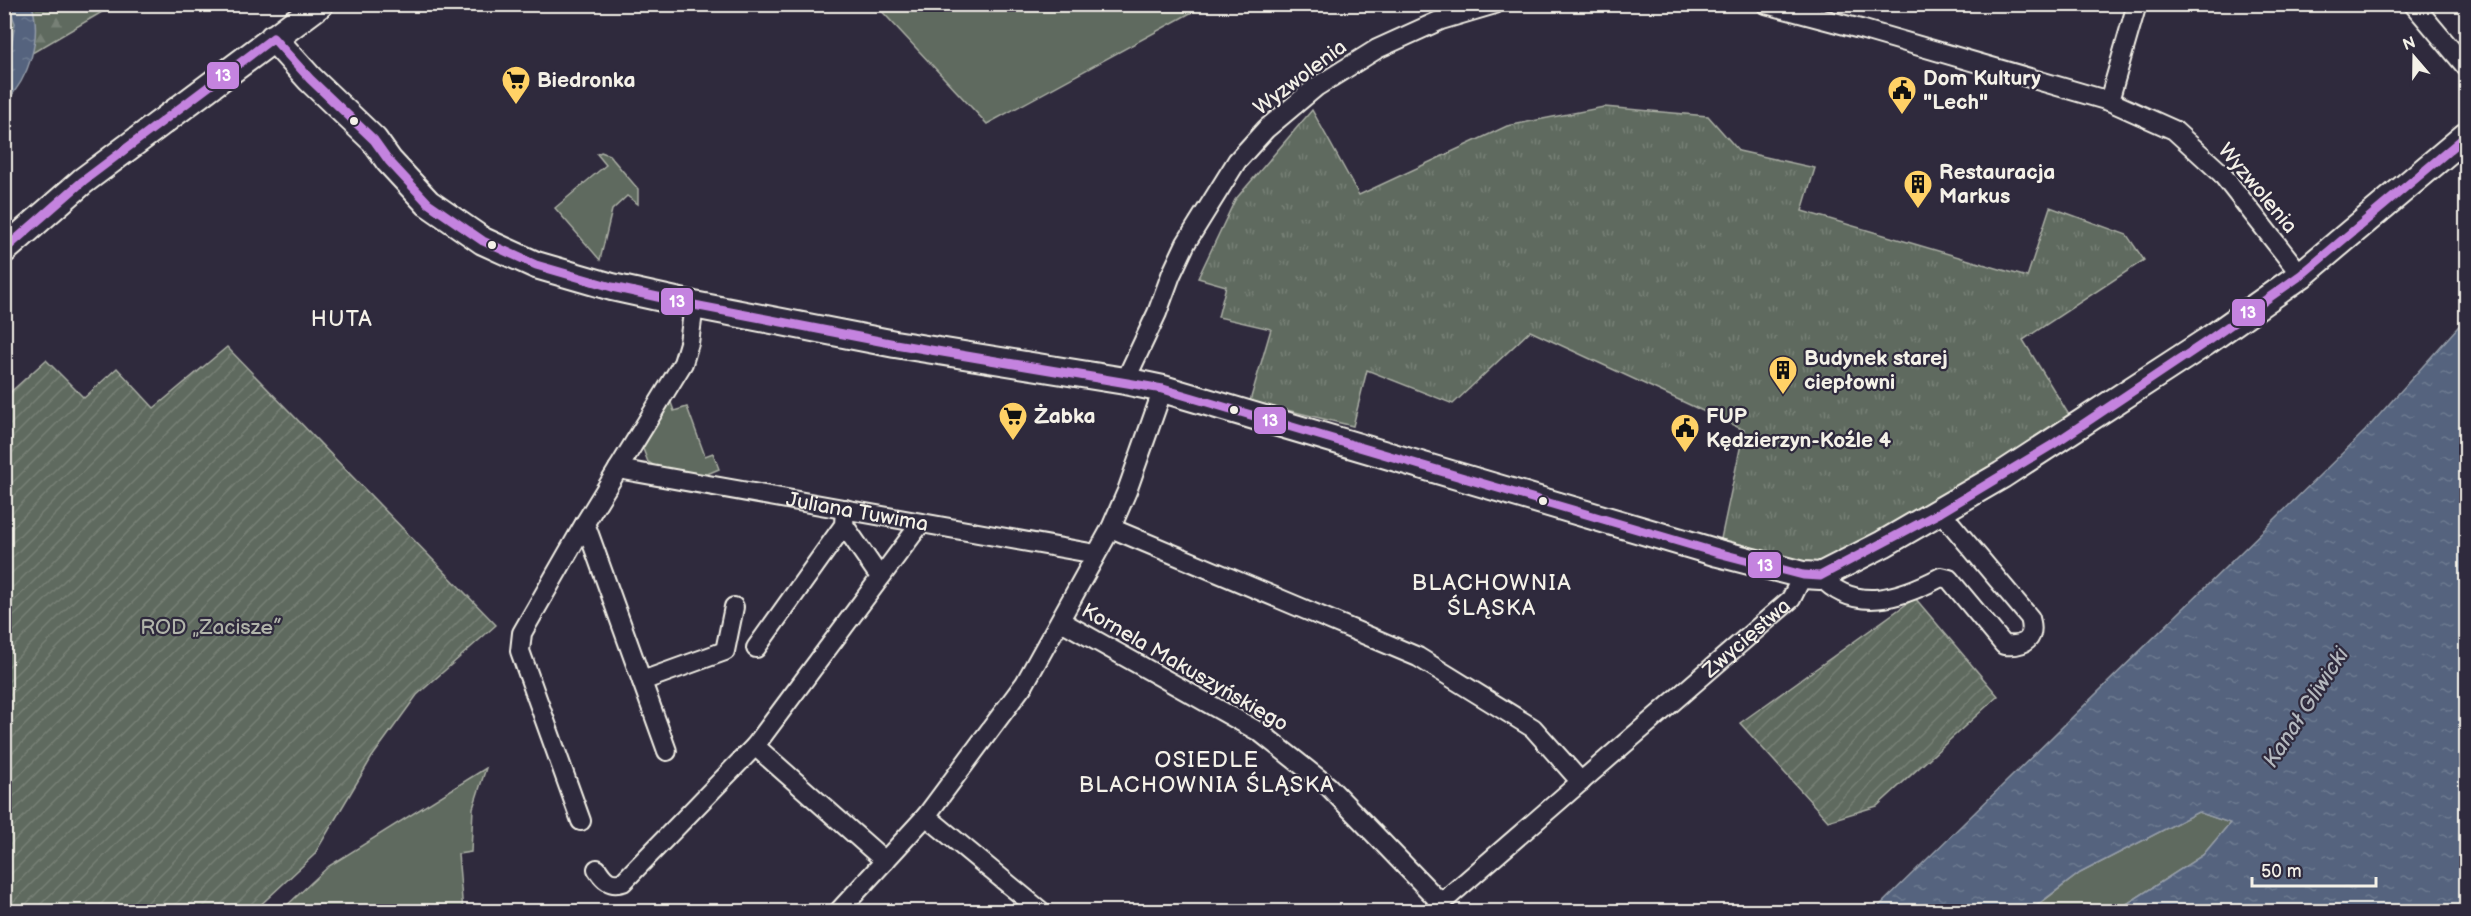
<svg xmlns="http://www.w3.org/2000/svg" width="2471" height="916" viewBox="0 0 2471 916" font-family="'Balsamiq Sans',sans-serif">
<style>
.grass{fill:#5f6a5f;stroke:#aaaea4;stroke-width:1.5}
.forest{fill:url(#forest-firs);stroke:#aaaea4;stroke-width:1.5}
.park{fill:url(#park-tufts);stroke:#aaaea4;stroke-width:1.5}
.garden{fill:url(#garden-furrows);stroke:#aaaea4;stroke-width:1.5}
.water{fill:url(#water-ripples);stroke:#949ca8;stroke-width:1.5}
.lines{fill:none;stroke-linecap:round;stroke-linejoin:round}
.street-casing{stroke:#f4f1e8;stroke-width:22}
.secondary-casing{stroke:#f4f1e8;stroke-width:30}
.street{stroke:#2f2a3d;stroke-width:18}
.secondary{stroke:#2f2a3d;stroke-width:26}
.bus-1-casing{stroke:#2f2a3d;stroke-width:14}
.bus-1{stroke:#c483df;stroke-width:9}
.bus-dot{fill:#f4f1e8;stroke:#2f2a3d;stroke-width:2}
.labels{text-anchor:middle;stroke-width:4.5;stroke-linejoin:round;paint-order:stroke}
.street-label{font-size:21px;fill:#f4f1e8;stroke:#2f2a3d}
.poi-label{font-size:21px;font-weight:bold;fill:#f4f1e8;stroke:#2f2a3d;text-anchor:start}
.park-label{font-size:21px;fill:#b1b4aa;stroke:#2f2a3d}
.neighbourhood-label{font-size:22px;letter-spacing:1.5px;fill:#f4f1e8;stroke:#2f2a3d}
.water-label{font-size:22px;font-style:italic;fill:#b4b8be;stroke:#2f2a3d}
.line-badge{stroke:#2f2a3d;stroke-width:2}
.badge-label{font-size:16px;text-anchor:middle;font-weight:bold;fill:#fff}
</style>
<defs>
<pattern id="forest-firs" width="22" height="20" patternUnits="userSpaceOnUse" patternTransform="scale(1.5)"><rect width="22" height="20" fill="#5f6a5f"/><path d="M5 1l3.5 6h-7zM16 11l3.5 6h-7z" fill="#778076"/></pattern>
<pattern id="park-tufts" width="24" height="20" patternUnits="userSpaceOnUse" patternTransform="scale(1.5)"><rect width="24" height="20" fill="#5f6a5f"/><path d="M3 7l-1-3M5 7V3M7 7l1-3M15 17l-1-3M17 17v-4M19 17l1-3" fill="none" stroke="#778076"/></pattern>
<pattern id="garden-furrows" width="10" height="10" patternUnits="userSpaceOnUse" patternTransform="scale(1.5)"><rect width="10" height="10" fill="#5f6a5f"/><path d="M-1 1l2-2M0 10L10 0M9 11l2-2" fill="none" stroke="#778076"/></pattern>
<pattern id="water-ripples" width="26" height="14" patternUnits="userSpaceOnUse" patternTransform="scale(1.5)"><rect width="26" height="14" fill="#54637e"/><path d="M2 4q2-2 4 0t4 0M15 11q2-2 4 0t4 0" fill="none" stroke="#6d7a90"/></pattern>
</defs>
<rect width="100%" height="100%" fill="#2f2a3d"/>
<filter id="ink" filterUnits="userSpaceOnUse"><feTurbulence type="fractalNoise" baseFrequency=".0167" numOctaves="2"/><feDisplacementMap in="SourceGraphic" scale="12" xChannelSelector="R" yChannelSelector="G"/><feConvolveMatrix kernelMatrix="1 2 1 2 8 2 1 2 1" color-interpolation-filters="sRGB"/></filter>
<g filter="url(#ink)">
<!-- grass -->
<path class="grass" d="M876,5H1205L987,124Z
M601,152L609,155L638,189V204L627,196L612,210L600,260L555,208L606,165L597,154Z
M669,397L674,411L687,407L705,456L713,453L719,469L705,475L660,469L648,462L643,449L644,441Z
M486,768L473,808L471,852L458,854L463,911H281L329,866Z
M2198,812L2230,823L2203,855L2116,911L2029,912L2080,873Z"/>
<!-- forest -->
<path class="forest" d="M4,5H114L5,69Z"/>
<!-- park -->
<path class="park" d="M1604,107L1708,116L1739,151L1815,168L1802,211L2027,277L2050,207L2127,235L2144,260L2023,340L2077,428L1820,576L1718,553L1744,430L1530,331L1453,404L1367,370L1353,426L1250,401L1271,329L1218,317L1226,286L1198,278L1235,200L1312,110L1359,195L1507,126Z"/>
<!-- garden -->
<path class="garden" d="M227,347L496,625L417,695L372,757L314,855L254,911H5V397L46,360L84,398L117,368L154,408Z
M1915,598L1998,696L1877,806L1828,821L1740,723Z"/>
<!-- water -->
<path class="water" d="M8,5H32C42,39 29,78 5,103V71L10,53L15,23Z
M2466,318V911H2116L2203,855L2230,823L2198,812L2080,873L2029,911H1874L2365,431Z"/>
<g class="lines">
<!-- street casing -->
<g class="street-casing">
<g id="street">
<path d="M1766,4L1864,30L2109,101L2174,130L2221,173L2301,275"/>
<path d="M2413,4L2466,67"/>
<path d="M2109,101L2137,4"/>
<path d="M1125,381L1157,313L1171,275L1186,243L1237,161L1266,129L1316,87L1377,49L1441,20L1495,4"/>
<path id="s1" d="M618,469L1096,554"/>
<path d="M585,523L667,751"/>
<path d="M844,525L875,570L882,575"/>
<path d="M1111,528L1418,657L1533,728L1581,782"/>
<path d="M1820,576C1854,614 1901,598 1941,577L1949,579L2004,645C2025,647 2036,639 2030,618L1941,512"/>
<path d="M1061,621L1261,733L1328,786L1441,903"/>
<path d="M756,648L844,525L845,509"/>
<path d="M642,681L725,651L734,607"/>
<path d="M755,746L885,861"/>
<path d="M926,816L1042,912"/>
<path d="M581,821L520,651L522,633L585,523L683,363L689,343L694,305"/>
<path d="M597,869C604,880 610,886 623,882L755,746L921,523"/>
<path d="M838,912L926,816L1025,683L1111,528L1127,491L1163,389"/>
<path id="s2" d="M1431,912L1791,599L1803,575"/>
</g>
</g>
<!-- secondary casing -->
<g class="secondary-casing">
<path id="secondary" d="M273,38L310,79L374,140L389,161L428,203L483,241L536,265L612,287L694,305L895,344L1125,381L1163,389L1718,553L1803,575L1820,576L1883,544L2002,475L2206,342L2301,275L2466,136
M4,250L83,181L320,4"/>
</g>
<!-- street -->
<use href="#street" class="street"/>
<!-- secondary -->
<use href="#secondary" class="secondary"/>
<!-- bus-1 casing -->
<g class="bus-1-casing">
<path id="bus-1" d="M4,250L83,181L273,38L310,79L374,140L389,161L428,203L483,241L536,265L612,287L694,305L895,344L1163,389L1718,553L1803,575L1820,576L1941,512L2052,445L2206,342L2301,275L2466,136"/>
</g>
<!-- bus-1 -->
<use href="#bus-1" class="bus-1"/>
</g>
</g>
<!-- icons -->
<defs>
<g id="supermarket-pin" transform="scale(1.5)"><path d="M0 17L-7.5 6A9.5 9.5 0 1 1 7.5 6Z" fill="#ffd166" stroke="#2f2a3d"/><path d="M-6-5.5h2.5l.6 2H6L4.5 2H-2.5L-4.4-4H-6ZM-1.5 3.2a1.3 1.3 0 1 0 .1 0ZM3 3.2a1.3 1.3 0 1 0 .1 0Z" fill="#111"/></g>
<g id="civic-pin" transform="scale(1.5)"><path d="M0 17L-7.5 6A9.5 9.5 0 1 1 7.5 6Z" fill="#ffd166" stroke="#2f2a3d"/><path d="M-.6-6.5H3V-4.5H.6V-3L4-1V1h2V6H-6V1h2V-1L-.6-3ZM-1.2 2.5V6h2.4V2.5Z" fill="#111"/></g>
<g id="building-pin" transform="scale(1.5)"><path d="M0 17L-7.5 6A9.5 9.5 0 1 1 7.5 6Z" fill="#ffd166" stroke="#2f2a3d"/><path d="M-4-6H4V6H1V3H-1V6H-4ZM-2.5-4.3h1.7v1.8h-1.7ZM.8-4.3h1.7v1.8H.8ZM-2.5-1h1.7V.8h-1.7ZM.8-1h1.7V.8H.8Z" fill="#111"/></g>
</defs>
<g fill-rule="evenodd">
<use href="#supermarket-pin" x="516" y="80"/>
<use href="#civic-pin" x="1902" y="90"/>
<use href="#building-pin" x="1918" y="184"/>
<use href="#building-pin" x="1783" y="370"/>
<use href="#supermarket-pin" x="1013" y="416"/>
<use href="#civic-pin" x="1685" y="428"/>
</g>
<!-- markers -->
<g class="bus-dot">
<circle cx="354" cy="121" r="5"/>
<circle cx="492" cy="245" r="5"/>
<circle cx="1234" cy="410" r="5"/>
<circle cx="1543" cy="501" r="5"/>
</g>
<g class="labels">
<!-- street labels -->
<g class="street-label">
<text transform="translate(1300 77) rotate(-37)" y="7">Wyzwolenia</text>
<text transform="translate(2258 188) rotate(50)" y="7">Wyzwolenia</text>
<text dy="7" stroke="none"><textPath href="#s1" startOffset="243">Juliana Tuwima</textPath></text>
<text dy="7" stroke="none"><textPath href="#s2" startOffset="418">Zwycięstwa</textPath></text>
<text transform="translate(1185 667) rotate(30)" y="7">Kornela Makuszyńskiego</text>
</g>
<!-- poi labels -->
<g class="poi-label">
<text x="1923" y="85">Dom Kultury<tspan x="1923" dy="24">"Lech"</tspan></text>
<text x="537" y="87">Biedronka</text>
<text x="1939" y="179">Restauracja<tspan x="1939" dy="24">Markus</tspan></text>
<text x="1804" y="365">Budynek starej<tspan x="1804" dy="24">ciepłowni</tspan></text>
<text x="1034" y="423">Żabka</text>
<text x="1706" y="423">FUP<tspan x="1706" dy="24">Kędzierzyn-Koźle 4</tspan></text>
</g>
<!-- park labels -->
<g class="park-label">
<text x="211" y="634">ROD „Zacisze”</text>
</g>
<!-- neighbourhood labels -->
<g class="neighbourhood-label">
<text x="342" y="326">HUTA</text>
<text x="1492" y="590">BLACHOWNIA<tspan x="1492" dy="25">ŚLĄSKA</tspan></text>
<text x="1207" y="767">OSIEDLE<tspan x="1207" dy="25">BLACHOWNIA ŚLĄSKA</tspan></text>
</g>
<!-- water labels -->
<g class="water-label">
<text transform="translate(2305 707) rotate(-57)" y="8">Kanał Gliwicki</text>
</g>
</g>
<g class="line-badge">
<rect x="206" y="61" width="34" height="29" rx="6" fill="#c483df"/>
<rect x="660" y="287" width="34" height="29" rx="6" fill="#c483df"/>
<rect x="2231" y="298" width="35" height="29" rx="6" fill="#c483df"/>
<rect x="1253" y="406" width="34" height="29" rx="6" fill="#c483df"/>
<rect x="1747" y="551" width="35" height="28" rx="6" fill="#c483df"/>
</g>
<g class="badge-label">
<text x="223" y="81">13</text>
<text x="677" y="307">13</text>
<text x="2248" y="318">13</text>
<text x="1270" y="426">13</text>
<text x="1765" y="571">13</text>
</g>
<!-- margin -->
<rect width="2471" height="916" fill="none" stroke="#2f2a3d" stroke-width="24"/>
<rect x="12" y="12" width="2447" height="892" fill="none" stroke="#f4f1e8" stroke-width="2" filter="url(#ink)"/>
<!-- north arrow -->
<g transform="translate(2414 57) rotate(340)" stroke="#2f2a3d" stroke-width="4.5" paint-order="stroke">
<path d="M0-4.5L10 22L0 15L-10 22Z" fill="#f4f1e8"/>
<text y="-9" font-size="16" font-weight="bold" text-anchor="middle" fill="#f4f1e8">N</text>
</g>
<!-- scale -->
<path d="M2252 877v9h124v-9" fill="none" stroke="#f4f1e8" stroke-width="3"/>
<text x="2261" y="877" font-size="18" fill="#f4f1e8" stroke="#2f2a3d" stroke-width="4.5" paint-order="stroke">50 m</text>
</svg>
